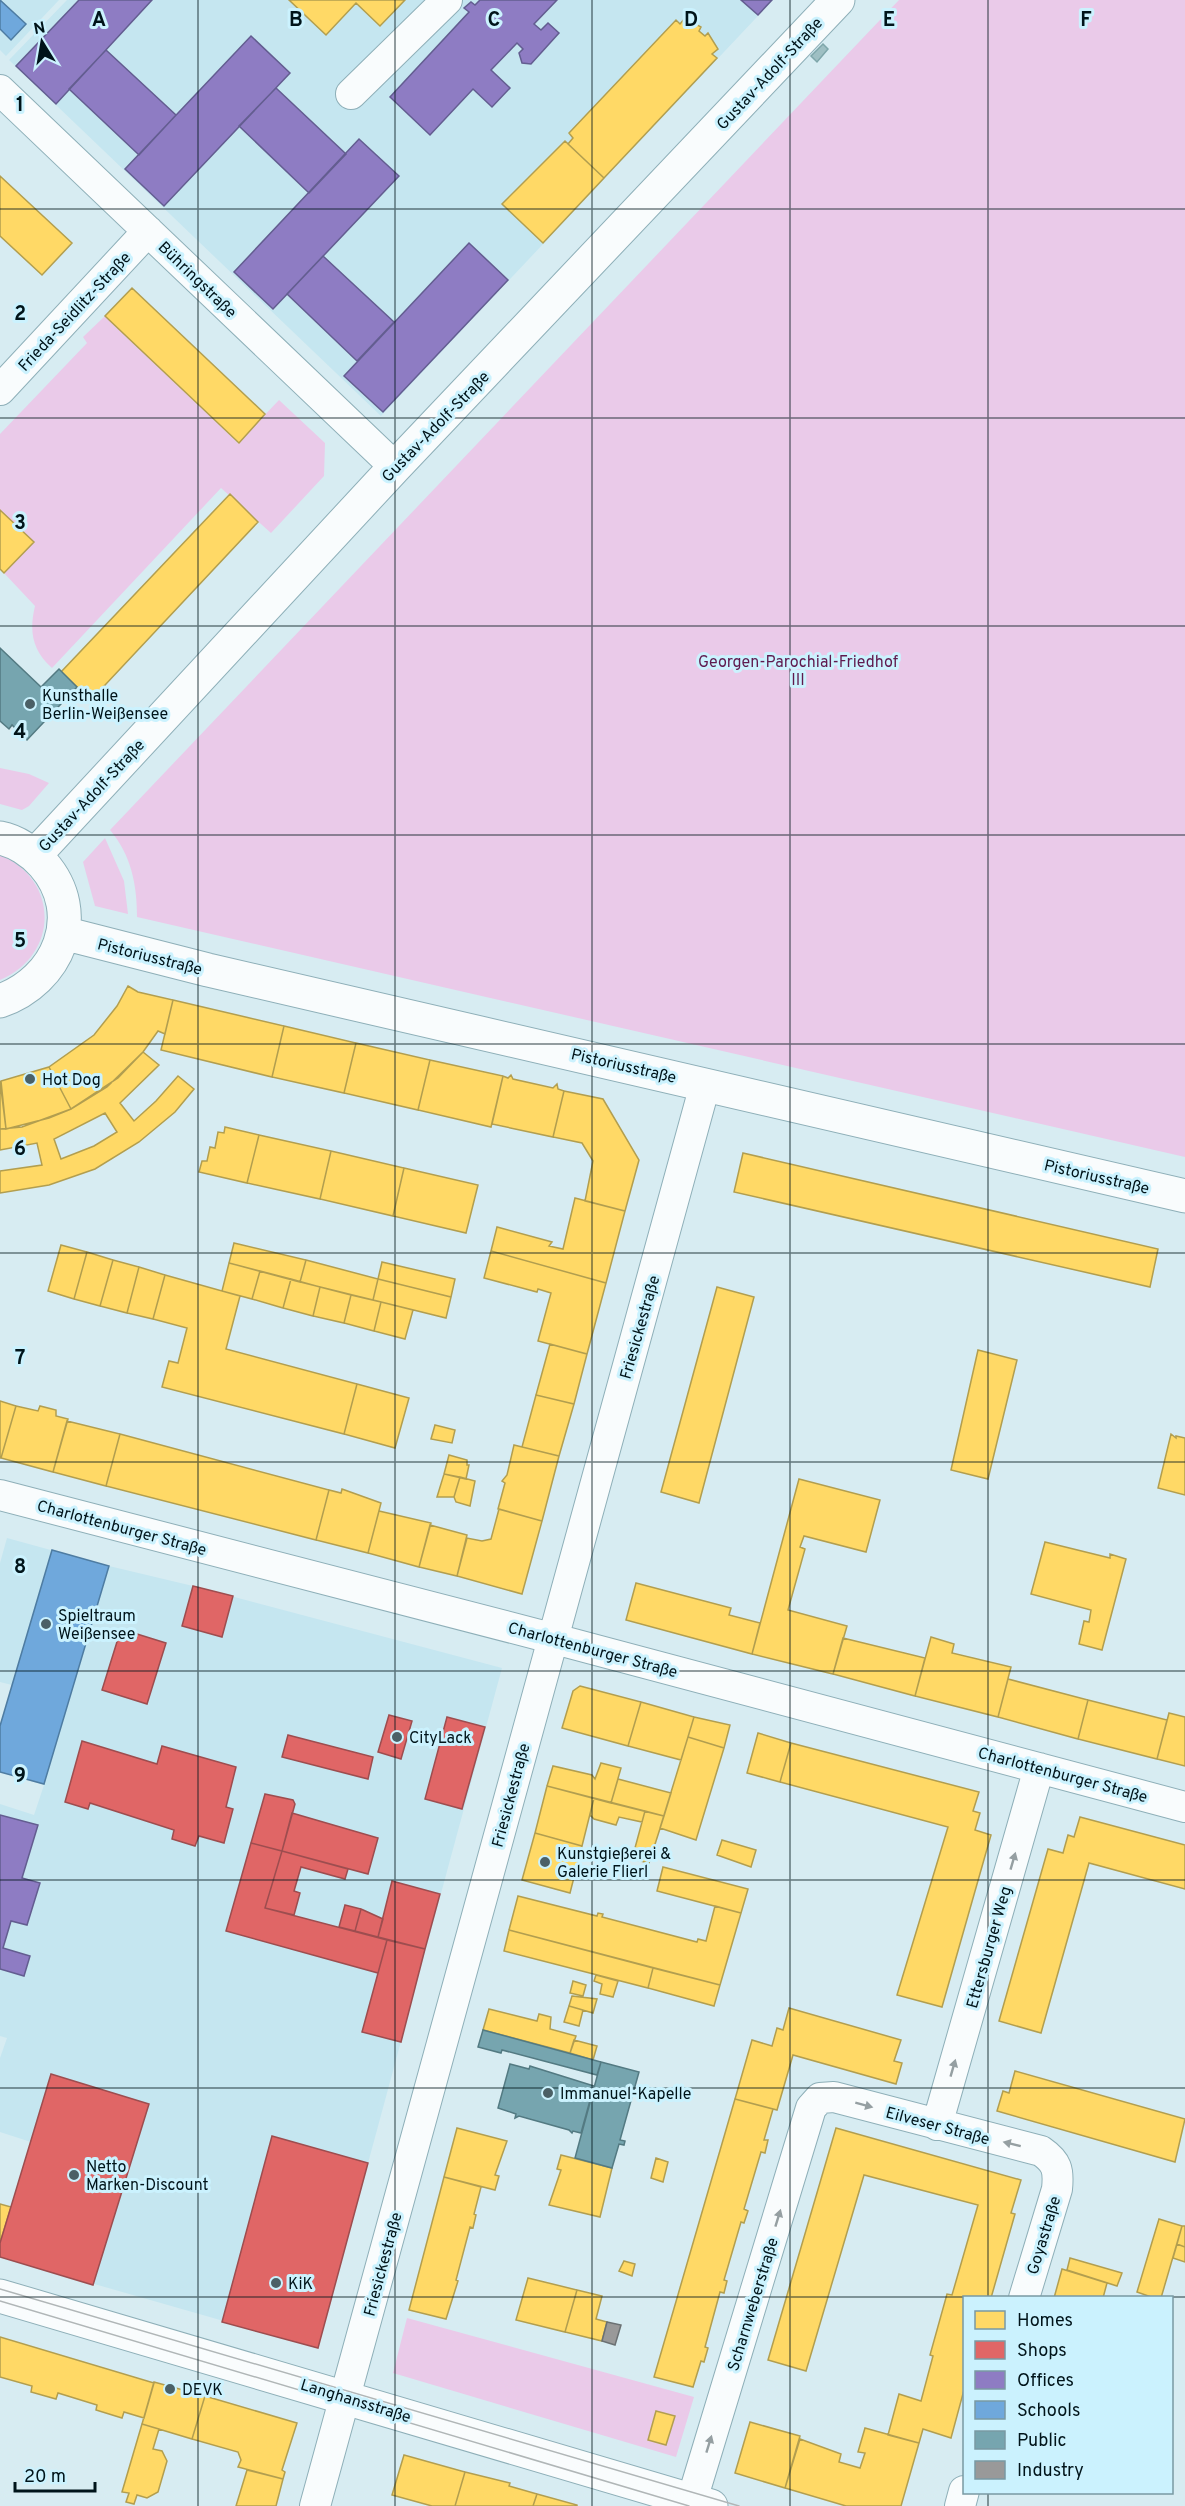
<svg xmlns="http://www.w3.org/2000/svg" width="1185" height="2506" viewBox="0 0 1185 2506" font-family="Overpass,sans-serif">
<style>
.built{fill:#c5e6f0}
.green{fill:#eacae9}
.homes{fill:#ffd966;stroke:#b29e4f;stroke-width:1.5;fill-rule:evenodd}
.shops{fill:#e06666;stroke:#9d4d4f;stroke-width:1.5}
.offices{fill:#8e7cc3;stroke:#635d90;stroke-width:1.5}
.schools{fill:#6fa8dc;stroke:#4e7ca2;stroke-width:1.5}
.public{fill:#76a5af;stroke:#537a82;stroke-width:1.5}
.industry{fill:#999;stroke:#6b7173;stroke-width:1.5}
.building{fill:#9ebfc3;stroke:#7ea6aa;stroke-width:1.5}
.lines{fill:none;stroke-linecap:round;stroke-linejoin:round}
.minor-casing{stroke:#8eafb8;stroke-width:32}
.tertiary-casing{stroke:#8eafb8;stroke-width:35}
.minor{stroke:#f9fcfd;stroke-width:30}
.tertiary{stroke:#f9fcfd;stroke-width:33}
.tram{stroke:#b0b6b7;stroke-width:1.5}
.oneway{fill:#959fa2}
.grid{fill:none;stroke:#00141a;stroke-width:1.5;stroke-opacity:0.55}
.poi-dot{fill:#4b6066;stroke:#cbf2fe;stroke-width:2}
.labels{text-anchor:middle;stroke-width:6;stroke-linejoin:round;paint-order:stroke}
.street-label{font-size:16px;fill:#00141a;stroke:#cbf2fe}
.park-label{font-size:16px;fill:#5f1a4e;stroke:#cbf2fe}
.poi-label{font-size:16px;fill:#00141a;stroke:#cbf2fe;text-anchor:start}
.grid-label{font-size:20px;text-anchor:middle;font-weight:bold;fill:#00141a;stroke:#cbf2fe;stroke-width:6;stroke-linejoin:round;paint-order:stroke}
</style>
<rect width="100%" height="100%" fill="#d7ecf2"/>
<!-- built -->
<path class="built" d="M0,0H59L6,56L0,50Z
M67,0H773L381,416L9,60Z
M7,1538L109,1566L193,1586L502,1668L318,2348L0,2257V2243L31,2142L0,2132V2058L7,2038L0,2036V1804L34,1815L44,1785L0,1772L12,1685L0,1682V1563Z"/>
<!-- green -->
<path class="green" d="M899,0H1185V1157L137,917C137,884 131,855 110,830Z
M105,316L238,443L279,400L325,443L324,476L271,533L221,488L52,668C32,650 29,631 35,606L4,573L34,542L0,510V434L87,343L83,337Z
M0,768L29,774L49,783L29,806L22,810L0,804Z
M105,838L124,881L128,914L95,906L83,862Z
M0,855C60,880 59,955 0,980Z
M407,2318L694,2397L676,2457L393,2373Z"/>
<!-- homes -->
<path class="homes" d="M289,0H405L380,26L356,3L326,35Z
M685,18L701,27L699,31L705,36L708,33L718,49L712,54L717,58L604,178L568,144L573,138L569,133L676,20L680,24Z
M565,141L604,178L543,243L502,204Z
M0,176L72,243L42,275L0,236Z
M132,288L265,414L239,443L105,316Z
M230,494L258,522L91,700L61,672Z
M0,510L34,542L4,573L0,569Z
M128,986L138,992L173,1000L165,1034L158,1031L143,1052L118,1078L71,1109L49,1067L94,1035L117,1006Z
M173,1000L284,1026L272,1077L161,1050Z
M284,1026L356,1043L344,1093L272,1077Z
M356,1043L430,1060L418,1110L344,1093Z
M143,1052L159,1065L120,1103L134,1121L156,1101L178,1076L194,1089L175,1112L139,1142L95,1169L49,1185L0,1193V1171L42,1165L37,1143L0,1150V1129L22,1127L71,1109L107,1087ZM105,1113L117,1132L94,1146L61,1159L54,1139Z
M430,1060L503,1076L491,1127L418,1110Z
M49,1067L71,1109L49,1118L6,1129L1,1081Z
M511,1075L513,1079L553,1088L557,1084L558,1089L564,1091L553,1137L492,1124L503,1076L508,1078Z
M0,1081L6,1129H0Z
M564,1091L603,1099L639,1160L625,1211L585,1201L593,1161L582,1143L553,1137Z
M225,1127L259,1135L247,1183L199,1172L202,1161H207L210,1147L215,1148L218,1132L224,1133Z
M259,1135L331,1151L320,1199L247,1183Z
M331,1151L404,1168L393,1216L320,1199Z
M743,1153L1158,1249L1150,1287L734,1192Z
M404,1168L478,1185L466,1233L393,1216Z
M575,1198L625,1211L606,1283L491,1251L497,1227L552,1242L549,1246L563,1249Z
M234,1243L306,1260L300,1282L229,1263Z
M61,1245L87,1252L74,1299L48,1291Z
M491,1251L606,1283L587,1354L538,1341L551,1293L538,1289L537,1292L484,1278Z
M87,1252L113,1260L100,1306L74,1299Z
M113,1260L139,1267L127,1313L100,1306Z
M306,1260L378,1279L373,1300L300,1282Z
M382,1262L455,1279L451,1297L378,1279Z
M229,1263L260,1271L252,1299L222,1291Z
M139,1267L165,1275L153,1319L127,1313Z
M260,1271L291,1279L283,1308L252,1299Z
M165,1275L240,1296L226,1349L357,1384L344,1434L162,1387L169,1361L178,1363L187,1328L153,1319Z
M291,1279L320,1287L313,1316L283,1308Z
M378,1279L451,1297L446,1318L373,1300Z
M320,1287L351,1295L344,1323L313,1316Z
M717,1287L754,1297L699,1503L661,1492Z
M351,1295L381,1302L374,1331L344,1323Z
M381,1302L413,1310L405,1339L374,1331Z
M550,1344L587,1354L574,1404L536,1395Z
M978,1350L1017,1360L988,1479L951,1470Z
M357,1384L409,1398L395,1448L344,1434Z
M536,1395L574,1404L559,1456L522,1447Z
M0,1401L16,1406L1,1458H0Z
M16,1406L38,1411L40,1406L56,1410V1416L68,1419L53,1472L1,1458Z
M67,1421L120,1434L106,1486L53,1472Z
M435,1425L455,1430L452,1443L431,1439Z
M120,1434L329,1490L316,1540L106,1486Z
M1171,1434L1176,1438V1436L1185,1438V1495L1158,1488Z
M514,1445L559,1456L542,1521L498,1509L505,1483L502,1481L507,1475Z
M449,1455L467,1460V1465H469L466,1479L444,1474Z
M444,1474L460,1477L454,1497H437Z
M460,1477L475,1481L470,1506L456,1502L454,1497Z
M799,1479L880,1500L866,1552L804,1536L800,1547L805,1549L788,1610L847,1626L833,1674L752,1654Z
M342,1489L381,1503L368,1553L316,1540L329,1490L341,1493Z
M499,1509L542,1521L522,1594L457,1576L467,1538L482,1541L491,1539Z
M379,1511L431,1523L419,1567L368,1553Z
M430,1525L467,1535L457,1576L419,1567Z
M1045,1542L1110,1558V1554L1126,1559L1102,1650L1079,1644L1084,1621L1089,1622L1091,1610L1031,1594Z
M636,1583L731,1608L729,1615L760,1623L752,1654L626,1620Z
M931,1637L954,1644L952,1653L1011,1667L998,1717L915,1696Z
M843,1638L925,1658L915,1696L833,1674Z
M1008,1679L1088,1700L1078,1739L998,1717Z
M580,1686L641,1702L628,1746L562,1728L573,1691Z
M1088,1700L1167,1720L1157,1759L1078,1739Z
M641,1702L694,1717L681,1760L628,1746Z
M1169,1713L1185,1717V1766L1157,1759Z
M694,1717L730,1725L724,1748L688,1737Z
M758,1733L791,1743L780,1782L747,1773Z
M688,1737L724,1748L696,1840L660,1828Z
M791,1743L979,1792L973,1811L980,1813L975,1830L991,1835L942,2007L897,1995L948,1827L780,1782Z
M601,1763L621,1768L611,1803L547,1786L553,1766L592,1775L595,1779Z
M618,1779L671,1793L664,1816L611,1803Z
M547,1786L594,1798L582,1846L535,1833Z
M594,1798L645,1811L642,1822L619,1817L616,1825L594,1819L590,1815Z
M645,1811L664,1816L649,1863L632,1859Z
M1080,1817L1185,1845V1889L1089,1863L1041,2033L999,2021L1048,1849L1063,1853L1068,1835L1074,1837Z
M535,1833L582,1846L570,1893L522,1880Z
M722,1840L756,1850L751,1867L717,1855Z
M663,1867L748,1889L741,1913L657,1891Z
M518,1896L597,1916L598,1913L603,1914L602,1917L697,1942L698,1939L706,1941L715,1906L741,1913L720,1985L509,1930Z
M509,1930L653,1968L648,1988L504,1951Z
M653,1968L720,1985L714,2006L648,1988Z
M596,1975L618,1981L613,1997L600,1994L602,1984L594,1981Z
M573,1981L586,1985L583,1996L570,1993Z
M572,1996L597,1999L593,2013L569,2006Z
M569,2006L583,2010L579,2026L564,2022Z
M789,2008L901,2040L894,2061L902,2063L896,2084L793,2055L777,2110L735,2099L752,2040L772,2046L777,2028L783,2030Z
M489,2009L537,2021L539,2014L551,2017L550,2029L576,2036L570,2053L483,2030Z
M574,2040L597,2046L593,2060L570,2053Z
M1015,2071L1185,2119L1175,2162L997,2111L1003,2091L1009,2093Z
M735,2099L773,2109L764,2140H768L765,2153L761,2152L744,2209L748,2211L744,2223L741,2222L724,2280L727,2281L724,2293L720,2292L705,2347L708,2348L704,2362L701,2361L693,2387L654,2377Z
M457,2128L507,2141L495,2175L499,2176L495,2190L444,2177Z
M836,2128L1021,2180L1011,2213L1015,2214L991,2298H964V2390L951,2438L923,2429L919,2443L888,2435L899,2394L921,2401L933,2356L930,2355L947,2294L952,2295L978,2205L864,2175L806,2371L768,2360Z
M561,2155L612,2168L600,2217L549,2205L561,2170L557,2169Z
M656,2158L668,2162L663,2182L651,2178Z
M444,2177L481,2187L474,2214L476,2215L473,2228L470,2227L456,2280L458,2281L446,2319L409,2310Z
M0,2204L11,2207L0,2243Z
M1159,2219L1182,2226L1161,2298H1154L1137,2292Z
M1182,2226H1185V2247L1177,2244Z
M1177,2244L1185,2247V2262L1173,2258Z
M1070,2258L1122,2273L1117,2286L1067,2270Z
M624,2261L635,2264L632,2276L619,2271Z
M1062,2269L1107,2283L1103,2298H1054Z
M528,2278L577,2290L565,2332L516,2320Z
M577,2290L602,2296L596,2319L607,2322L602,2341L565,2332Z
M0,2337L154,2383L144,2418L124,2412L122,2418L96,2410L97,2405L58,2393L56,2399L31,2392L32,2386L0,2377Z
M154,2382L205,2396L192,2439L142,2424Z
M205,2396L297,2423L282,2470L285,2472L283,2479L238,2467L241,2460L238,2452L192,2439Z
M656,2411L675,2416L666,2445L648,2440Z
M750,2422L800,2436L785,2488L735,2473Z
M142,2424L159,2429L153,2449L162,2451L167,2461L158,2492L147,2498L137,2495L134,2504L126,2502L129,2493L122,2492Z
M865,2428L919,2443L901,2506H846L785,2488L800,2439L841,2454L839,2462L860,2468L865,2453L858,2452Z
M404,2455L465,2472L455,2506H432L392,2495Z
M247,2470L283,2479L276,2506H236Z
M465,2472L510,2483L509,2486L537,2494L533,2506H455Z
M537,2494L577,2505V2506H533Z"/>
<!-- shops -->
<path class="shops" d="M193,1586L233,1596L222,1637L182,1626Z
M121,1629L166,1643L147,1704L102,1690Z
M389,1715L412,1721L401,1759L378,1752Z
M447,1717L485,1727L462,1809L425,1799Z
M288,1735L373,1757L368,1779L282,1757Z
M82,1741L157,1764L162,1746L236,1767L226,1807L233,1809L224,1843L199,1836L195,1846L172,1839L174,1830L90,1803L88,1809L65,1802Z
M265,1794L293,1800L295,1804L282,1851L251,1843Z
M292,1813L378,1838L368,1874L282,1851Z
M251,1843L282,1851L265,1908L387,1940L378,1973L226,1931Z
M282,1851L348,1869L345,1879L301,1867L294,1891L300,1893L294,1915L265,1908Z
M392,1881L440,1894L425,1949L378,1937Z
M345,1905L361,1909L355,1931L339,1927Z
M361,1909L383,1919L378,1937L355,1931Z
M387,1940L425,1949L401,2042L362,2032Z
M51,2074L149,2104L93,2285L0,2257V2243Z
M272,2136L368,2163L318,2348L222,2322Z"/>
<!-- offices -->
<path class="offices" d="M79,0H152L56,104L16,66Z
M480,0H557L534,24L541,30L548,23L559,33L531,64L522,63L519,53L523,49L517,43L491,70L510,88L492,107L473,89L430,135L390,97L469,12L464,8L471,2L475,5Z
M741,0H772L758,15Z
M251,36L290,73L164,206L125,169Z
M106,50L176,115L139,155L69,89Z
M276,88L346,154L309,193L239,126Z
M359,139L399,176L273,309L234,272Z
M469,243L508,280L383,412L344,376Z
M323,256L394,322L357,361L287,294Z
M0,1815L38,1825L22,1878L40,1883L27,1925L11,1921L3,1948L30,1956L24,1976L0,1969Z"/>
<!-- schools -->
<path class="schools" d="M0,0L26,24L11,40L0,29Z
M52,1550L109,1566L44,1784L0,1772V1726Z"/>
<!-- public -->
<path class="public" d="M0,648L41,687L59,669L77,687L27,740L12,725L9,729L0,721Z
M483,2030L601,2062L597,2075L502,2050L501,2053L478,2047Z
M601,2062L639,2072L620,2140L625,2141L624,2145L619,2144L612,2168L575,2158Z
M510,2064L529,2069L530,2066L533,2067L594,2086L581,2133L573,2131L572,2133L569,2130L519,2116L515,2118L516,2114L498,2108Z"/>
<!-- industry -->
<path class="industry" d="M607,2322L621,2325L615,2345L602,2341Z"/>
<!-- building -->
<path class="building" d="M823,44L828,49L817,62L811,56Z"/>
<g class="lines">
<!-- minor casing -->
<g class="minor-casing">
<path id="minor" d="M0,90L395,467
M351,94L447,0
M0,390L148,231
M0,1495L551,1638L1185,1807
M937,2125L1039,1768
M692,2500L811,2108L820,2098L834,2097L1041,2151C1057,2162 1059,2170 1057,2189L1024,2298
M315,2506L705,1085
M960,2506L964,2491"/>
</g>
<!-- tertiary casing -->
<g class="tertiary-casing">
<path id="tertiary" d="M0,838C16,841 32,852 43,864C87,914 58,981 0,1001
M35,855L395,467L838,0
M63,933L208,970L1185,1196
M0,2296L711,2506"/>
</g>
<!-- minor -->
<use href="#minor" class="minor"/>
<!-- tertiary -->
<use href="#tertiary" class="tertiary"/>
<!-- tram -->
<path class="tram" d="M0,2289L739,2506
M0,2301L689,2506"/>
</g>
<!-- one-way arrows -->
<defs><path id="oneway-solid" d="M-6-.8H1V-3.2L6.5 0L1 3.2V.8H-6Z" transform="scale(1.5)"/></defs>
<g class="oneway">
<use href="#oneway-solid" transform="translate(1013 1861) rotate(-74)"/>
<use href="#oneway-solid" transform="translate(953 2068) rotate(-74)"/>
<use href="#oneway-solid" transform="translate(864 2105) rotate(15)"/>
<use href="#oneway-solid" transform="translate(1012 2144) rotate(-166)"/>
<use href="#oneway-solid" transform="translate(778 2218) rotate(-73)"/>
<use href="#oneway-solid" transform="translate(709 2444) rotate(-73)"/>
</g>
<!-- grid -->
<path class="grid" d="M198,0V2506M395,0V2506M592,0V2506M790,0V2506M988,0V2298M0,209H1185M0,418H1185M0,626H1185M0,835H1185M0,1044H1185M0,1253H1185M0,1462H1185M0,1671H1185M0,1880H1185M0,2088H1185M0,2297H1185M988,2492V2506"/>
<!-- markers -->
<g class="poi-dot">
<circle cx="30" cy="704" r="6"/>
<circle cx="30" cy="1079" r="6"/>
<circle cx="46" cy="1624" r="6"/>
<circle cx="397" cy="1737" r="6"/>
<circle cx="545" cy="1862" r="6"/>
<circle cx="548" cy="2093" r="6"/>
<circle cx="74" cy="2175" r="6"/>
<circle cx="276" cy="2283" r="6"/>
<circle cx="170" cy="2389" r="6"/>
</g>
<g class="labels">
<!-- street labels -->
<g class="street-label">
<text transform="translate(769 73) rotate(-47)" y="6">Gustav-Adolf-Straße</text>
<text transform="translate(198 279) rotate(44)" y="6">Bühringstraße</text>
<text transform="translate(74 311) rotate(-47)" y="6">Frieda-Seidlitz-Straße</text>
<text transform="translate(435 426) rotate(-46)" y="6">Gustav-Adolf-Straße</text>
<text transform="translate(91 795) rotate(-47)" y="6">Gustav-Adolf-Straße</text>
<text transform="translate(150 956) rotate(14)" y="6">Pistoriusstraße</text>
<text transform="translate(624 1065) rotate(13)" y="6">Pistoriusstraße</text>
<text transform="translate(1097 1176) rotate(13)" y="6">Pistoriusstraße</text>
<text transform="translate(639 1327) rotate(-74)" y="6">Friesickestraße</text>
<text transform="translate(122 1527) rotate(15)" y="6">Charlottenburger Straße</text>
<text transform="translate(593 1649) rotate(15)" y="6">Charlottenburger Straße</text>
<text transform="translate(1063 1774) rotate(15)" y="6">Charlottenburger Straße</text>
<text transform="translate(510 1795) rotate(-75)" y="6">Friesickestraße</text>
<text transform="translate(988 1947) rotate(-74)" y="6">Ettersburger Weg</text>
<text transform="translate(938 2125) rotate(15)" y="6">Eilveser Straße</text>
<text transform="translate(1043 2235) rotate(-73)" y="6">Goyastraße</text>
<text transform="translate(382 2264) rotate(-75)" y="6">Friesickestraße</text>
<text transform="translate(752 2304) rotate(-73)" y="6">Scharnweberstraße</text>
<text transform="translate(356 2400) rotate(17)" y="6">Langhansstraße</text>
</g>
<!-- park labels -->
<g class="park-label">
<text x="798" y="667">Georgen-Parochial-Friedhof<tspan x="798" dy="18">III</tspan></text>
</g>
<!-- poi labels -->
<g class="poi-label">
<text x="42" y="701">Kunsthalle<tspan x="42" dy="18">Berlin-Weißensee</tspan></text>
<text x="42" y="1085">Hot Dog</text>
<text x="58" y="1621">Spieltraum<tspan x="58" dy="18">Weißensee</tspan></text>
<text x="409" y="1743">CityLack</text>
<text x="557" y="1859">Kunstgießerei &amp;<tspan x="557" dy="18">Galerie Flierl</tspan></text>
<text x="560" y="2099">Immanuel-Kapelle</text>
<text x="86" y="2172">Netto<tspan x="86" dy="18">Marken-Discount</tspan></text>
<text x="288" y="2289">KiK</text>
<text x="182" y="2395">DEVK</text>
</g>
</g>
<g class="grid-label">
<text x="99" y="26">A</text>
<text x="296" y="26">B</text>
<text x="494" y="26">C</text>
<text x="691" y="26">D</text>
<text x="889" y="26">E</text>
<text x="1086" y="26">F</text>
<text x="20" y="111">1</text>
<text x="20" y="320">2</text>
<text x="20" y="529">3</text>
<text x="20" y="738">4</text>
<text x="20" y="947">5</text>
<text x="20" y="1155">6</text>
<text x="20" y="1364">7</text>
<text x="20" y="1573">8</text>
<text x="20" y="1782">9</text>
</g>
<!-- legend -->
<rect x="963" y="2296" width="210" height="198" fill="#cbf2fe" stroke="#7a99a3" stroke-width="1.5"/>
<rect x="975" y="2311" width="30" height="18" fill="#ffd966" stroke="#7a99a3" stroke-width="1.5"/>
<text x="1017" y="2326" font-size="18" fill="#00141a">Homes</text>
<rect x="975" y="2341" width="30" height="18" fill="#e06666" stroke="#7a99a3" stroke-width="1.5"/>
<text x="1017" y="2356" font-size="18" fill="#00141a">Shops</text>
<rect x="975" y="2371" width="30" height="18" fill="#8e7cc3" stroke="#7a99a3" stroke-width="1.5"/>
<text x="1017" y="2386" font-size="18" fill="#00141a">Offices</text>
<rect x="975" y="2401" width="30" height="18" fill="#6fa8dc" stroke="#7a99a3" stroke-width="1.5"/>
<text x="1017" y="2416" font-size="18" fill="#00141a">Schools</text>
<rect x="975" y="2431" width="30" height="18" fill="#76a5af" stroke="#7a99a3" stroke-width="1.5"/>
<text x="1017" y="2446" font-size="18" fill="#00141a">Public</text>
<rect x="975" y="2461" width="30" height="18" fill="#999999" stroke="#7a99a3" stroke-width="1.5"/>
<text x="1017" y="2476" font-size="18" fill="#00141a">Industry</text>
<!-- north arrow -->
<g transform="translate(42 42) rotate(349)" stroke="#cbf2fe" stroke-width="4.5" paint-order="stroke">
<path d="M0-4.5L10 22L0 15L-10 22Z" fill="#00141a"/>
<text y="-9" font-size="16" font-weight="bold" text-anchor="middle" fill="#00141a">N</text>
</g>
<!-- scale -->
<path d="M15 2482v9h80v-9" fill="none" stroke="#00141a" stroke-width="3"/>
<text x="24" y="2482" font-size="18" fill="#00141a" stroke="#cbf2fe" stroke-width="4.5" paint-order="stroke">20 m</text>
</svg>
